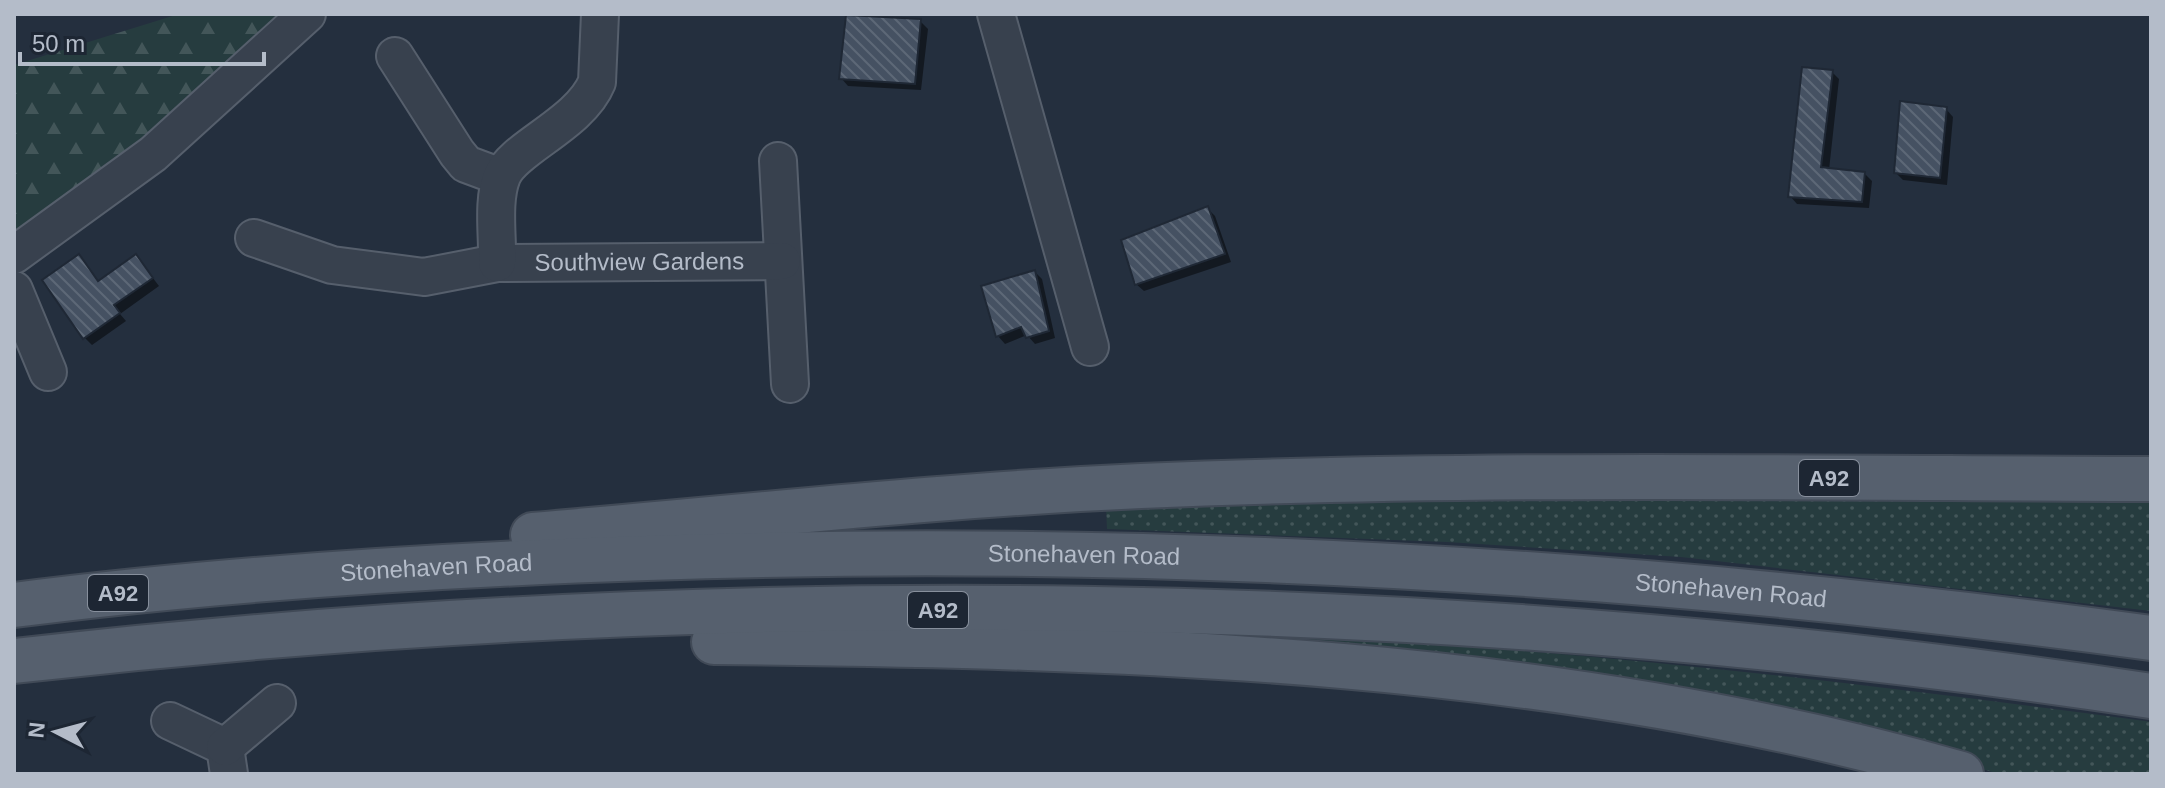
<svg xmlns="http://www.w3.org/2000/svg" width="2165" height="788" viewBox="0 0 2165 788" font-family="Arial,sans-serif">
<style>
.grass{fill:url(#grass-dots)}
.forest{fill:url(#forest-firs)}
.shadow{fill:#0007}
.building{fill:url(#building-back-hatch);stroke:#1f2835;stroke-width:2}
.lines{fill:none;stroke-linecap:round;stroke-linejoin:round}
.minor-casing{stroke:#565f6c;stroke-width:40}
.major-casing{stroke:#414a57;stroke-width:48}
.minor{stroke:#38414e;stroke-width:36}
.major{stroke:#56606e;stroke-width:44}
.labels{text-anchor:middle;stroke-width:6;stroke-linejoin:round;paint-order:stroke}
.shield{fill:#1d2633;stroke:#878f9c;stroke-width:2}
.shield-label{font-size:22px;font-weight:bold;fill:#b4bcc9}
.street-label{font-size:24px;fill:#b4bcc9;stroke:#1d2633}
</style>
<defs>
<pattern id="grass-dots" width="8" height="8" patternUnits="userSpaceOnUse" patternTransform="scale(2)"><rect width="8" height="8" fill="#263c3f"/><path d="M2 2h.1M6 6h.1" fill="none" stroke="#435659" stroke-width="1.8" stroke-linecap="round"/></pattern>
<pattern id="forest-firs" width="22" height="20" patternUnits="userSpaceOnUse" patternTransform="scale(2)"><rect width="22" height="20" fill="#263c3f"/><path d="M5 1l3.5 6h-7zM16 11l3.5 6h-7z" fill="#435659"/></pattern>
<pattern id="building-back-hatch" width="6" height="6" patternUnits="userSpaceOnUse" patternTransform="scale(2)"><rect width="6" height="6" fill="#455162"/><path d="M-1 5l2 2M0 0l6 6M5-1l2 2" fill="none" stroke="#5d6877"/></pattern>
</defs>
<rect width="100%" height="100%" fill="#242f3e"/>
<!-- grass -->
<path class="grass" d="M1505,497L2151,499V611L1681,557L1447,542L1107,529L1106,507Z
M1188,633C1508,640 1827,679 2145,721L2151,722V774H2000L1942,758Z"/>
<!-- forest -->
<path class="forest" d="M179,14H307L14,255V65Z"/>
<!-- shadow -->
<path class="shadow" d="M920,21L928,29L921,90L848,86L841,78Z
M1832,72L1839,79L1829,170L1865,174L1872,181L1869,208L1797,204L1790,196Z
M1946,109L1953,117L1947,185L1903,180L1896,173Z
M1207,208L1215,216L1231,262L1144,291L1136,284Z
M136,256L159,286L120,314L126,321L92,345L85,338L79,257L99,282Z
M1035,272L1042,279L1055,338L1035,344L1027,335L1005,344L998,336L983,288Z"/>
<!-- building -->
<path class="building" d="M846,15L921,19L915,84L839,79Z
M1802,67L1833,70L1821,167L1865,172L1862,202L1788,197Z
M1900,101L1947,107L1940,178L1894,173Z
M1208,206L1225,254L1135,285L1121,240Z
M79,254L98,281L136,254L153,278L114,305L120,313L83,339L42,280Z
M1035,270L1049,331L1026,338L1021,327L996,337L981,286Z"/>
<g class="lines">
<!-- minor casing -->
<g class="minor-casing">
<g id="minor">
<path d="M996,14L1090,347"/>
<path d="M395,56L457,153L466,164L501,177"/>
<path d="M778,161L790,384"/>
<path id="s1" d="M254,238L332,265L424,277L497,263L782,261"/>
<path d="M14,255L153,154L307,14"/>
<path d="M497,263C498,236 492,201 502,176C513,148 580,124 597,82L600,14"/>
<path d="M14,290L48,372"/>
<path d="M170,721L225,747L229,774"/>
<path d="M225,747L277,703"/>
</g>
</g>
<!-- major casing -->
<g class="major-casing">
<g id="major">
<path d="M533,535C736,518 938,495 1141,486C1478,472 1815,478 2151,479"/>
<path id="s2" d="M14,605C224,578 436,565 647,558C1154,541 1649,570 2151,638"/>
<path d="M714,642C1133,646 1555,658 1961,774"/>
<path d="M14,661C718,581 1450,590 2151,696"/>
</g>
</g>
<!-- minor -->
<use href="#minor" class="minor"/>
<!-- major -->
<use href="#major" class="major"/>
</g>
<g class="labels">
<!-- shield labels -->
<g class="shield">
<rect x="1799" y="460" width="60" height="36" rx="6"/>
<rect x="88" y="575" width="60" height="36" rx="6"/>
<rect x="908" y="592" width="60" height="36" rx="6"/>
</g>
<g class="shield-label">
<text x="1829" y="486">A92</text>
<text x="118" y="601">A92</text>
<text x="938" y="618">A92</text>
</g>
<!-- street labels -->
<g class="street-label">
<text dy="8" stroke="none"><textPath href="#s1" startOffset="392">Southview Gardens</textPath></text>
<text dy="8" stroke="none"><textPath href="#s2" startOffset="1072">Stonehaven Road</textPath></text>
<text dy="8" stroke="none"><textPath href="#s2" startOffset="424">Stonehaven Road</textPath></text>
<text dy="8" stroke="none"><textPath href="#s2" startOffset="1720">Stonehaven Road</textPath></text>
</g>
</g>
<!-- border -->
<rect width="2165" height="788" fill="none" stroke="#b4bcc9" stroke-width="32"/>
<!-- north arrow -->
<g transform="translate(56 732) rotate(276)" stroke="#1d2633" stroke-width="6" paint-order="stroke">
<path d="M0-6L14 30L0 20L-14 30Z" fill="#b4bcc9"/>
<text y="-12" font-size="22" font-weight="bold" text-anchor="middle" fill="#b4bcc9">N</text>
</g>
<!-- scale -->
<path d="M20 52v12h244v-12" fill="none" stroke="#b4bcc9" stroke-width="4"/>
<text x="32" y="52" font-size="24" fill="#b4bcc9" stroke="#1d2633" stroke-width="6" paint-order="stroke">50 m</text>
</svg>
